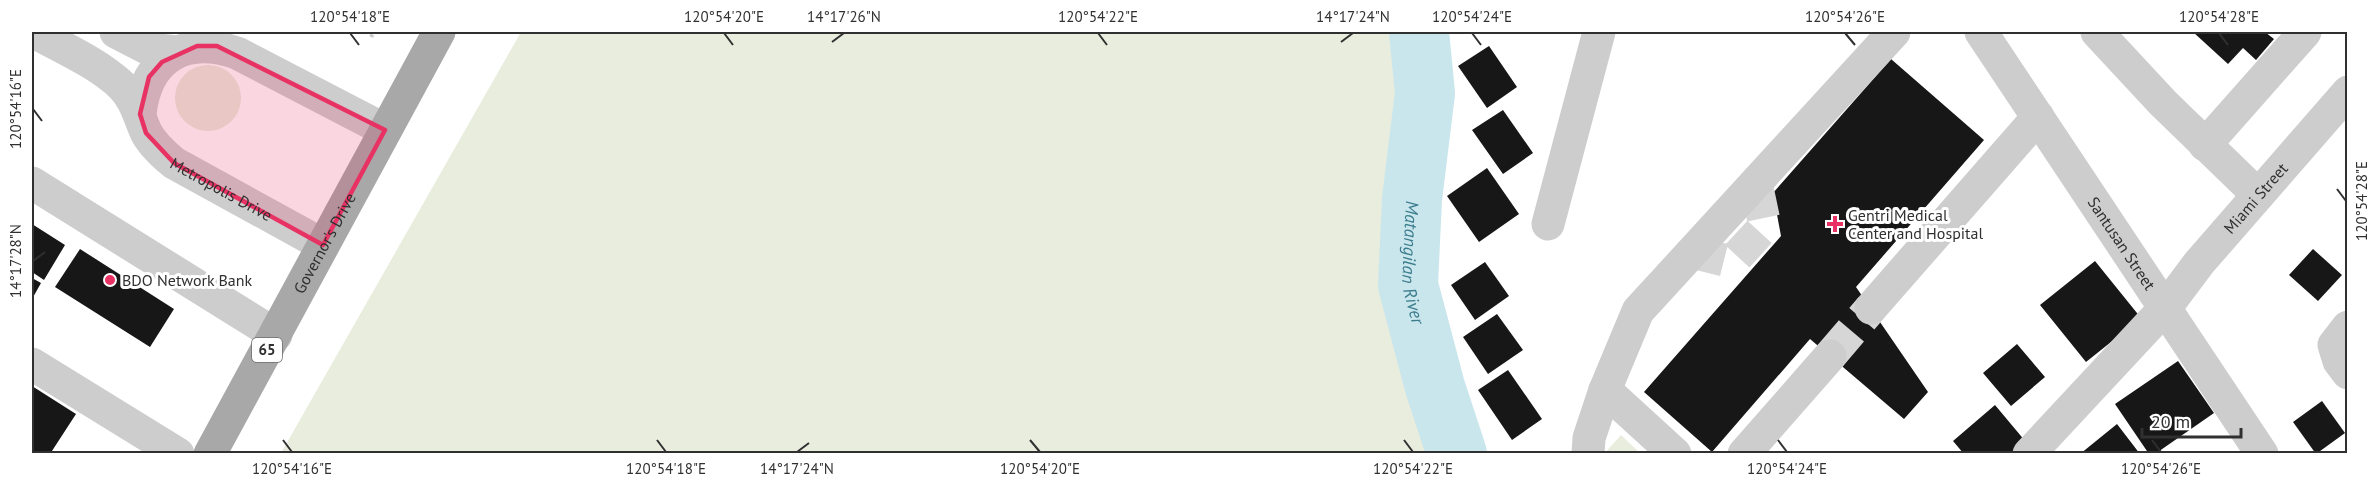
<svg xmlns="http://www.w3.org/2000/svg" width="2379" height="485" viewBox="0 0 2379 485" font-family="'PT Sans',sans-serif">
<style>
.green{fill:#e9edde}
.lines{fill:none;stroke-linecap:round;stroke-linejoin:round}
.river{stroke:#cae6ed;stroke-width:60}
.building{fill:#171717}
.minor-tunnel{stroke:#d6d6d6;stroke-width:33;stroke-dasharray:33 16;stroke-linecap:butt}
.path{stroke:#cdcdcd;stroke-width:4;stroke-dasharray:3 3;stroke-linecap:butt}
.minor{stroke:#cdcdcd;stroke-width:33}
.major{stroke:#a8a8a8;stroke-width:33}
.marked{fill:#e73263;fill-opacity:0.2;stroke:#e73263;stroke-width:4.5;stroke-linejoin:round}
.ticks{fill:none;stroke:#303030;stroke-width:2}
.poi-dot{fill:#e73263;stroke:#fff;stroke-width:2}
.labels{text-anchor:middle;stroke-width:6;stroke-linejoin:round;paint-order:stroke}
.shield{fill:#fff;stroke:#6e6e6e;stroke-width:1.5}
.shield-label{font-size:15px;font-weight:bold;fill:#303030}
.street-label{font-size:16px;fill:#303030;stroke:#fff}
.poi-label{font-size:16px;fill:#303030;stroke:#fff;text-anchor:start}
.water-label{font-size:18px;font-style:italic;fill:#3b7d8d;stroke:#fff}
.neatline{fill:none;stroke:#303030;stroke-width:2}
.ticks-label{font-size:15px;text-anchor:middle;fill:#303030}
</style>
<rect width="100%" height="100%" fill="#fff"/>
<!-- green -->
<path class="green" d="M521,32H1419L1425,93L1412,199L1408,285L1458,453H281Z
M175 98a33 33 0 1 1 66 0a33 33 0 1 1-66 0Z
M1621,435L1640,453L1604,454Z"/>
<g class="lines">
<!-- river -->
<path class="river" id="s1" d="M1419,32L1425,93L1412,199L1408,285L1435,387L1457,454"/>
</g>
<!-- building -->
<path class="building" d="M2193,32H2265L2274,39L2256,60L2243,48L2228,64Z
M1489,46L1517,87L1487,108L1458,66Z
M1891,59L1984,140L1856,287L1928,392L1904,419L1810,339L1712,452L1644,392L1781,236L1773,193Z
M1503,110L1533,153L1503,174L1472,130Z
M1487,168L1519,214L1479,242L1447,196Z
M32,224L65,245L44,280L32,272Z
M80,249L174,309L150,347L55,287Z
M2313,249L2342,275L2318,301L2289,275Z
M2095,261L2141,318L2086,362L2040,305Z
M1485,262L1509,296L1475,320L1451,285Z
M32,278L41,283L32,299Z
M1497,314L1523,350L1488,374L1463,337Z
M2017,344L2045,377L2011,406L1983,373Z
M2178,361L2214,413L2155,454H2149L2115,404Z
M1508,370L1542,419L1512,440L1478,390Z
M32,386L76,414L50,454H32Z
M2322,401L2345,433L2316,454L2293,422Z
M1995,405L2031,448L2024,454H1964L1953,441Z
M2117,424L2140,454H2080Z"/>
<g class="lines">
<!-- minor-tunnel -->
<path class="minor-tunnel" d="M1692,252L1732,262L1765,226L1756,183
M1830,356L1871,308"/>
<!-- path -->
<path class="path" d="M371,37L374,32"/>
<!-- minor -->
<g class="minor">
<path id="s2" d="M34,32C63,48 98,63 122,86C135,99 139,116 146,132C152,144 163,154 174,163L323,245"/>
<path d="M116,32L149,49L177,52"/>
<path id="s3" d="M1981,32L2262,454"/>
<path d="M2097,32L2163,103L2258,195"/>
<path d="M140,114C146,58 184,35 237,53L385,130"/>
<path d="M2205,145L2305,32"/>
<path d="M32,183L276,335"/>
<path d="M1548,224L1599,32"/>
<path d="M1871,308L2038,117"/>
<path d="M2348,327L2334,345L2339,361L2348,373"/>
<path d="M32,364L178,454"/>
<path d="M1605,390L1675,454"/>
<path d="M1588,454L1589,438L1605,390L1638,311L1894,32"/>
<path d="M1744,454L1830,356"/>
<path id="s4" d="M2029,454L2166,307L2199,263L2348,92"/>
</g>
<!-- major -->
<path class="major" id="s5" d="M210,454L439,32"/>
</g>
<!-- marked area -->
<path class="marked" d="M197,46H217L385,130L323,245L174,163L146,133L140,114L149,77L162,62Z"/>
<!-- ticks -->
<path class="ticks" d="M350,33L359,45M724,33L733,45M1098,33L1107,45M1472,33L1481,45M1845,33L1855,45M2219,33L2228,45M832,42L844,33M1341,42L1353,33M33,109L42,121M2337,189L2346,201M33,261L45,252M283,440L292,452M657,440L666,452M1030,440L1040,452M1404,440L1413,452M1778,440L1787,452M2152,440L2161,452M797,452L809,443"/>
<!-- markers -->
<g class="poi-dot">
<path d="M1832 215h6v6h6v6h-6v6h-6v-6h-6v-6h6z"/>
<circle cx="110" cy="280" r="6"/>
</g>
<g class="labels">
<!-- shield labels -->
<rect class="shield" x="252" y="338" width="30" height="24" rx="4.5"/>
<g class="shield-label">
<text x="267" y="355">65</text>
</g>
<!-- street labels -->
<g class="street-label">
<text dy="6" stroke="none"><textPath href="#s2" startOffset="252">Metropolis Drive</textPath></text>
<text dy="6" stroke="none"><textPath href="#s4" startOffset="342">Miami Street</textPath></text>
<text dy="6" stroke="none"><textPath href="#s3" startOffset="254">Santusan Street</textPath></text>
<text dy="6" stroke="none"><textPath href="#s5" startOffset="240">Governor's Drive</textPath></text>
</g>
<!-- poi labels -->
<g class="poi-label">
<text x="1848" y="221">Gentri Medical<tspan x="1848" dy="18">Center and Hospital</tspan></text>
<text x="122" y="286">BDO Network Bank</text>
</g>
<!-- water labels -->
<g class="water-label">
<text dy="6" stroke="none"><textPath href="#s1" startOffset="232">Matangilan River</textPath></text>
</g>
</g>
<!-- border -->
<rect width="2379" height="485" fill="none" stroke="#ffffff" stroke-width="66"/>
<!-- scale -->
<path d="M2142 428v9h99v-9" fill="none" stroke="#303030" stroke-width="3"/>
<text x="2151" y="428" font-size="18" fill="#303030" stroke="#ffffff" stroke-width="4.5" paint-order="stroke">20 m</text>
<rect x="33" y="33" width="2313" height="419" class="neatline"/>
<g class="ticks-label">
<text x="350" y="22">120°54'18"E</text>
<text x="724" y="22">120°54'20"E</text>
<text x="844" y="22">14°17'26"N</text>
<text x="1098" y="22">120°54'22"E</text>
<text x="1353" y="22">14°17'24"N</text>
<text x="1472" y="22">120°54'24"E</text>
<text x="1845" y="22">120°54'26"E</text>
<text x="2219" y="22">120°54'28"E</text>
<text transform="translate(16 109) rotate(-90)" y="5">120°54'16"E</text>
<text transform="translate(2362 201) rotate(-90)" y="5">120°54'28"E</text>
<text transform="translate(16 261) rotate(-90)" y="5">14°17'28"N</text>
<text x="292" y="474">120°54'16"E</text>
<text x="666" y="474">120°54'18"E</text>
<text x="797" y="474">14°17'24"N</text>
<text x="1040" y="474">120°54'20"E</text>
<text x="1413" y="474">120°54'22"E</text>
<text x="1787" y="474">120°54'24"E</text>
<text x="2161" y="474">120°54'26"E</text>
</g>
</svg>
